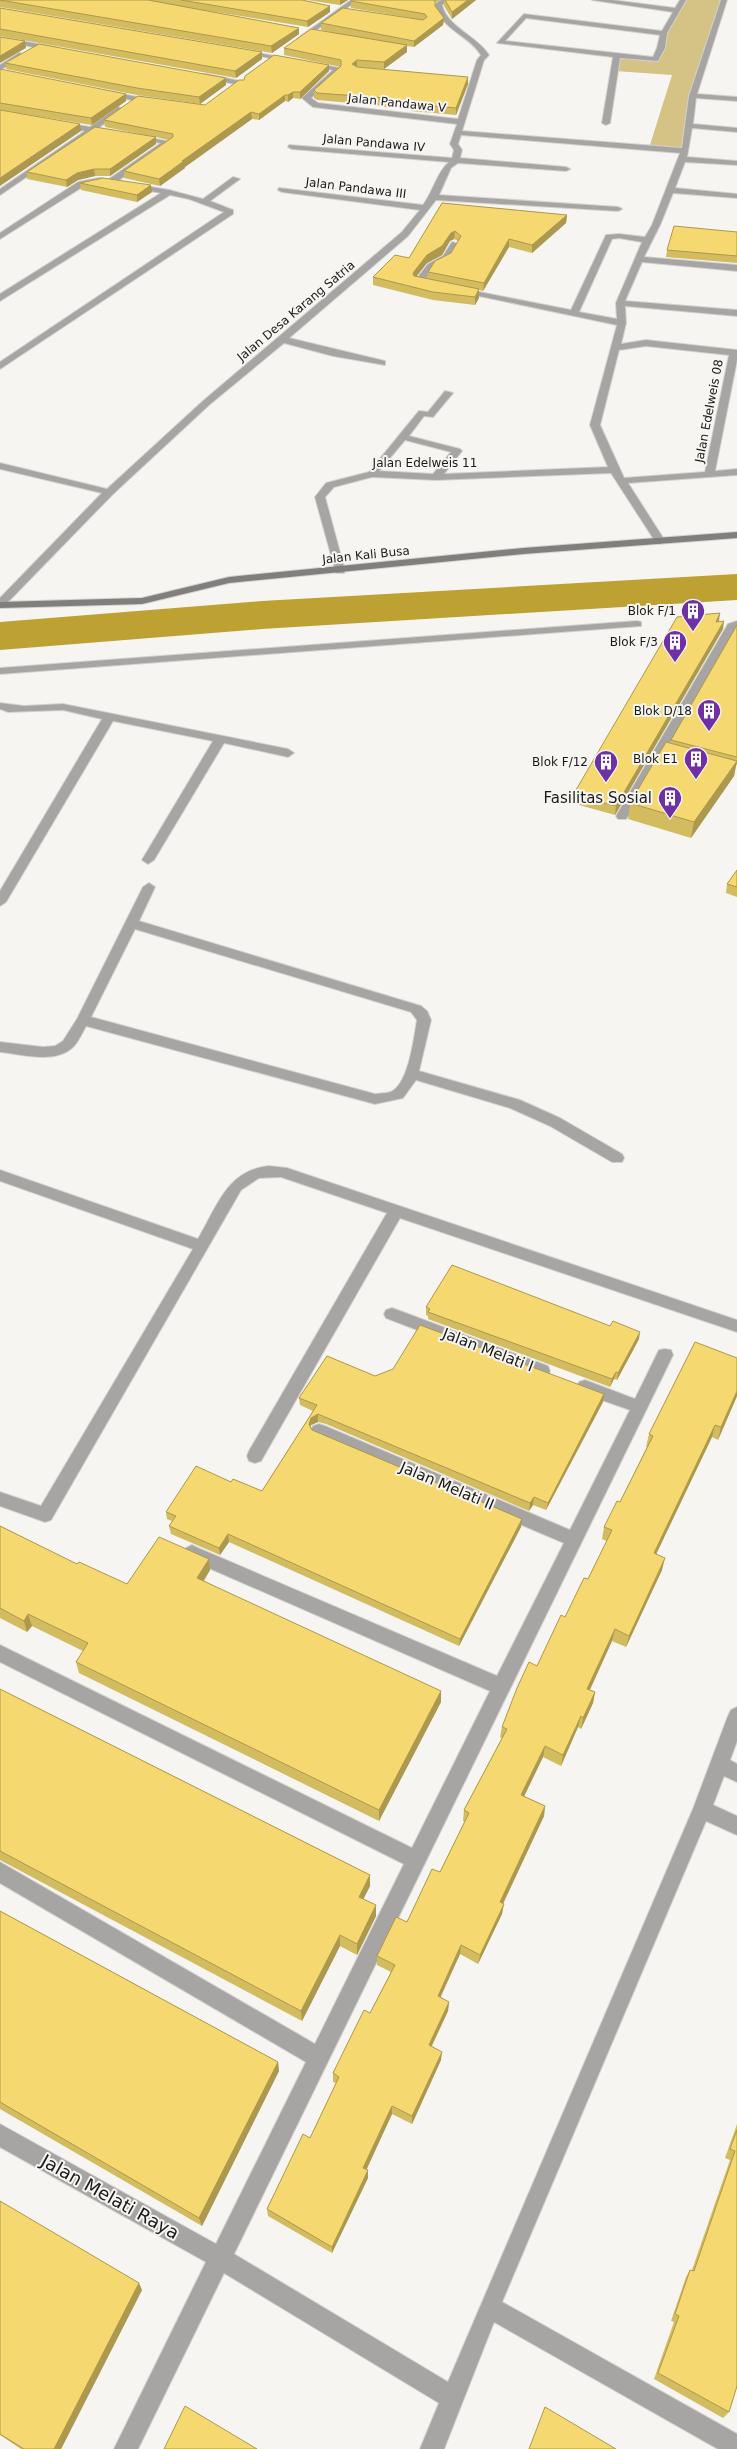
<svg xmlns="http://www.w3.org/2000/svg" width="737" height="2449" viewBox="0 0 737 2449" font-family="'DejaVu Sans',sans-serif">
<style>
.green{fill:#d4c385}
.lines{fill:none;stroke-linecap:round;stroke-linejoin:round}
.river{fill:#bda133;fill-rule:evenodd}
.street-casing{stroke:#d3d2ce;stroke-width:2}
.secondary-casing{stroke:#d3d2ce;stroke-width:2}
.street{fill:#a6a5a4;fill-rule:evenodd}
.secondary{fill:#807f7d;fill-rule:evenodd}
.wall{fill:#d3bb60;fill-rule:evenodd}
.shaded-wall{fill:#ac984e}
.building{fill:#f5d970;stroke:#ac984e}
.labels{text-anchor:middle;stroke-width:4;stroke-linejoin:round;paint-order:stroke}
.far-street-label{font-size:12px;fill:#1b1a19;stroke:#f6f5f1}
.far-poi-label{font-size:12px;fill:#1b1a19;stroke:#f6f5f1;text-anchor:end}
.poi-label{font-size:15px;fill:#1b1a19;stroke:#f6f5f1;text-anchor:end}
.street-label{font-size:15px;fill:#1b1a19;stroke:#f6f5f1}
.near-street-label{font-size:18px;fill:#1b1a19;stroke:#f6f5f1}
</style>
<rect width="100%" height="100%" fill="#f6f5f1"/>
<!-- green -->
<path class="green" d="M683,0H724L693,96L685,150L649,148L672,75L615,71L617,57L655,58L664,33Z"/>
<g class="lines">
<!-- river -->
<path class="river" d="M737,574V600L262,629L0,650V622L262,601Z"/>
<!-- street casing -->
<g class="street-casing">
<path id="street" d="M351,0H358L301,41H297V39Z
M441,0H449L442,5C448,28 476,35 489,55L484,60L462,131L682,148L689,96L721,0H727L697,94L737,97V101L696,98L693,124L737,128V132L692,128L687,157L737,161V165L685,162L675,188L737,194V198L673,193L660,225L644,257L737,265V271L642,262L625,301L737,310V316L625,306L626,323L621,344L646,340L737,350V360L715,471L737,469V475L628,483L665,541L660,544L655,541L611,473L436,480L372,477L334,487L325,497L345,571L344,573H336L315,497L326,483L369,472L419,411L428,412L445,391L453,393L433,417L424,416L409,436L460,449L462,451L444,474L608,467L590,425L617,325L455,291L459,288L571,310L606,235L619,234L645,237L652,225L680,153L461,135L458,144L462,150L460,158L566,167L570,169L566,171L458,163L451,168L439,195L618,207L622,209L618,211L436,200L408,236L289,338L385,361V365L333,356L284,343L209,405L113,494L4,606L0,607V598L102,493L0,469V463L107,489L203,401L402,232L420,210L282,192L278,190L279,188L423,205C433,192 437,172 449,162L292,149L288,147L289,145L452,158L454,150L450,144L457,124L313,107L302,98L333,70L243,53L241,50L340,68V72L311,98L318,103L458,119L477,60L481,55C468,34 441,30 435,4ZM619,238L642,242L616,303L617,319L579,312L612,239ZM646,346L729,355L705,472L624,478L600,425L619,350ZM405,440L451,452L433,474L379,471Z
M592,0H612L675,8L680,0H686L667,33L665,48L658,61L620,58L610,123L606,125L602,123L613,57L497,43L524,14L662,31L673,12ZM526,18L660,35L657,48L653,57L505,41Z
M0,37L55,47L59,49L55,51L0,41Z
M19,53L26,55L0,70V65Z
M206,74L240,81L244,83L240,85L203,78V74Z
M107,91L153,100L157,102L153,104L104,95L103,93Z
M118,107L125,109L98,128L115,131V135L93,132L0,195V189L85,131L58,126V122L90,127Z
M134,135L172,142L115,183H109V179L161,143L134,139Z
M233,177L240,179L210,201L233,210V214L0,369V362L224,212L189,199L170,195L0,301V294L161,193L128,187V183L169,190L203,199Z
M99,178H102V182L84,186L0,239V233L78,182Z
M452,242L459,244L449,260L434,268L424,281L435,283V287L415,284L414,282L428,264L443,256Z
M637,621L641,622V626L0,674V668Z
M737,621V627L628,816L626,819H618L616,816L728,624Z
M0,703L24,706L63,704L288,749L294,753L288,757L224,743L154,860L148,864L142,860L213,741L113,721L6,902L0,906V891L102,719L63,710L8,712L0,709Z
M149,883L155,887L139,921L421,1006L427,1011L431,1020L419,1071L520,1100L560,1118L622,1154L624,1158L622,1162H612L550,1126L510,1108L416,1080L403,1098L375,1104L86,1026C82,1033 78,1043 72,1048C54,1064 21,1054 0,1052V1042L43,1047L55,1046L63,1041L77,1019L143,887ZM135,929L411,1012L417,1020C414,1038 409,1079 394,1090C389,1094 381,1093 375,1094L91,1017Z
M269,1166L287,1168L737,1320V1332L400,1218L261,1461L255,1463L249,1461L247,1456L249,1451L387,1213L281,1177L259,1178L241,1190L51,1520L45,1522L0,1506V1492L41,1506L193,1249L0,1181V1170L198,1239C217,1207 227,1170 269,1166Z
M392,1308L548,1366L550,1371L548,1376L542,1378L386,1318L384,1314L386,1310Z
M665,1349L671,1350L673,1355L234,2254L448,2382L693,1809L728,1716L731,1710L737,1707V1741L730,1760L737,1764V1782L724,1776L713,1805L737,1816V1835L706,1821L502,2302L737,2434V2449H718L494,2322L444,2449H420L439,2403L224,2273L138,2449H114L206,2262L0,2147V2124L216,2244L306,2062L0,1883V1862L315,2044L404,1864L0,1662V1645L412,1848L490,1691L186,1558L183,1553L186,1548L192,1545L198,1548L497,1676L564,1543L313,1436L311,1431L313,1426L319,1424L325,1426L570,1530L630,1410L579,1392L577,1387L579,1382L585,1380L635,1399L659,1350Z"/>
</g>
<!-- secondary casing -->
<g class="secondary-casing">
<path id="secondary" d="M737,532V538L523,554L229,583L142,604L0,608V602L142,598L229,577L523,548Z"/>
</g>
<!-- street -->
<use href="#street" class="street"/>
<!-- secondary -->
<use href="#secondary" class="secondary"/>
</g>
<!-- wall -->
<path class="wall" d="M0,0H302L330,6V12L308,27L203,10L299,28V34L272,53L0,7Z
M307,0H348L340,5Z
M353,0H443L435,2V6L444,18L443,25L414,47L407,46V52L384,69L357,67L468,84L456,115L411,111V109L384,107V106L317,100L314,98V90L341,67L284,55V48L340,34L321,30V23L423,20L351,8V1Z
M444,0H476L452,19L444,6Z
M0,8L262,52V59L236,78L0,36Z
M5,63L226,85L200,104L137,95L6,69Z
M0,69L126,101L92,125L0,110Z
M329,71L300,99L293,98L288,102L285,101L259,120L252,119L185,167V168L160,186L124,178V171L168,140L156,137V144L110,176H95L78,180L67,187L27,179V172L155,137L105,127L104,120L205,105Z
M80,183L152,192L137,202L81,190Z
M442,203L567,215L566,223L532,253L509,247L483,291L479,290V298L475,305L433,300L373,285V277L409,258ZM454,239L458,241L451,253L428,272L427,278L416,276L427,263L442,255L450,241Z
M737,232V263L666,257L667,250Z
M719,622L723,629L615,815L572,803L573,795Z
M737,625V765H736L734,776L691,838L628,819L630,803L671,743V740Z
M737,870V897L726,893L727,884Z
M426,1307L639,1339L617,1380L614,1379L610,1387L428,1319V1316L426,1315Z
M737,1358V1396L718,1440L712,1437L656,1554L662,1570L626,1647L612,1641L590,1690L595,1692L593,1703L581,1729L578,1727L561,1766L543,1757L524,1796L545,1806L544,1816L503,1904L502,1914L478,1964L460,1954L440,1997L449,2002L448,2011L432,2046L441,2060L412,2124L392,2114L366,2170L368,2178L332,2253L268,2216L267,2209L310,2138L336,2083L333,2082V2073L370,2013L391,1972L377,1965V1956L407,1922L440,1872L465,1822L463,1821L464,1810L502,1738L500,1737L502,1727L565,1617L588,1579L607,1541L602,1539L604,1527L620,1502L647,1447H646L649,1434Z
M375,1376L603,1402L546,1510L533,1505L529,1511L326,1424L318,1422L311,1425V1427L312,1430L521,1527L459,1646L229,1542L220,1555L171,1534L169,1526L172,1521L167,1519L166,1512L231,1482L262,1491L313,1411L300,1405L299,1398Z
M0,1526L77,1564L127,1584L209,1559L210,1570L204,1581L441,1702L379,1821L79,1673L76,1662L83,1651L32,1626L27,1632L0,1618Z
M0,1689L370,1875V1886L363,1899L376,1916L357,1955L340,1946L302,2021L0,1860Z
M0,1911L278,2062L279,2071L202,2226L0,2109Z
M737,2124V2386L729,2412L723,2418L654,2379L674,2322L671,2321L686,2277L690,2270H692L730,2160L725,2158Z
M0,2201L142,2290L61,2449H21L0,2435Z"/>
<!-- shaded-wall -->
<path class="shaded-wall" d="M340,0H348L340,5Z
M468,0H476L452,19V12Z
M330,6V12L308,27L307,21Z
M444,18L443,25L414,47V41Z
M299,28V34L272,53L271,46Z
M25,41L26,48L0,63V56Z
M407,45V52L384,69V62Z
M262,52V59L236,78L235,71Z
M357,60V67L352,64Z
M329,65V71L300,99V92Z
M468,77V84L456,115V108Z
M226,78V85L200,104L199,97Z
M293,92V98L288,102V95Z
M126,94V101L92,125L91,118Z
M285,95V101L259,120V114Z
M251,112L252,119L185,167V168L160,186L159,179L182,161Z
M80,124L81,131L0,186V178Z
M156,137V144L110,176V169Z
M94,169L95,176L78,180L67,187L66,180L77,173Z
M151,185L152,192L137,202V195Z
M567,215L566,223L532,253V245Z
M455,231L454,239L450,241L442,255L427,263L413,281V273L427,255L451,233Z
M509,239V247L483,291L484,283Z
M479,289V298L475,305V297Z
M720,613L719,621L716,622Z
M724,621L723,629L615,815L616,806Z
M737,761L734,776L691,838L694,822Z
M640,1332L639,1339L617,1380L618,1373Z
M616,1372L614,1379L610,1387L612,1379Z
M737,1391V1396L718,1440L721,1427Z
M604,1394L603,1402L546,1510L548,1503Z
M318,1414V1422L311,1425L309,1432V1424L311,1418Z
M715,1425L712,1437L651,1565L654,1553Z
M534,1497L533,1505L529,1511L530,1503Z
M522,1519L521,1527L459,1646L460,1639Z
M228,1534L229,1542L220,1555L219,1548Z
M665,1558L662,1570L626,1647L629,1636Z
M209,1559L210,1570L198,1589L197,1578Z
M28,1614L32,1626L27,1632L24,1621Z
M615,1629L612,1641L585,1700L587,1689Z
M441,1691V1702L379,1821V1810Z
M595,1692L593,1703L581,1729L583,1718Z
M581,1716L578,1727L561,1766L563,1755Z
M545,1746L543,1757L520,1805L521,1795Z
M545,1806L544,1816L499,1912L500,1902Z
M370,1875V1886L359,1908V1897Z
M504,1904L502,1914L478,1964L480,1955Z
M376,1905V1916L357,1955V1944Z
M340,1935V1946L302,2021L301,2011Z
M461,1945L460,1954L437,2005L438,1996Z
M449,2002L448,2011L428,2053L429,2045Z
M442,2052L441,2060L412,2124V2116Z
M278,2062L279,2071L202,2226L199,2218Z
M392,2106V2114L364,2175L363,2168Z
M368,2170V2178L332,2253V2247Z
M139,2283L142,2290L61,2449H54Z"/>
<!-- building -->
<path class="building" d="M0,0H148L299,28L271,46Z
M181,0H302L330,6L307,21Z
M353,0H435V6L444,18L414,41L321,23L343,8L423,20L427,17L425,14L351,1Z
M445,0H468L452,12Z
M0,8L262,52L235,71L0,29Z
M311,29L407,45L384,62L357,60L352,64L357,67L468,77L456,108L411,104L412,102L385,100L386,98L317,93L314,90L341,66V60L284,48Z
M0,37L25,41L0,56Z
M39,44L226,78L199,97L137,88L5,63Z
M274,55L329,65L300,92H293L288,95H285L259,114L251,112L182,161H184L159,179L124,171L173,137V134L104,120L138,96L205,105L239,80H244L245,76Z
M0,69L126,94L91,118L0,103Z
M0,110L80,124L0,178Z
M95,127L156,137L110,169H94L77,173L66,180L27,172Z
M103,178L151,185L137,195L80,183Z
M442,203L567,215L532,245L509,239L484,283L428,272L435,261L451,253L461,236L455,231L451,233L442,246L427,255L413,273L414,276L479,289L475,297L433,292L373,277L395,255L409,258Z
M674,226L737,232V256L667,250Z
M720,613L716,622L724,621L616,806L573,795L677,617Z
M737,625V757L671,740Z
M666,742L737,761L694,822L630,803Z
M737,870V887L727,884Z
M452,1265L610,1326L613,1321L640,1332L618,1373L616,1372L612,1379L428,1312L430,1309L426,1307Z
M420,1325L604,1394L548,1503L534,1497L530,1503L325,1417L318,1414L311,1418L309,1424L312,1430L522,1519L460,1639L228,1534L219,1548L169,1526L176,1516L166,1512L196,1466L231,1482L233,1479L262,1491L317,1405L299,1398L327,1356L375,1376L393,1369Z
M695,1342L737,1358V1391L721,1427L715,1425L654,1553L665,1558L629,1636L615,1629L587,1689L595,1692L583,1718L581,1716L563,1755L545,1746L521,1795L545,1806L500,1902L504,1904L480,1955L461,1945L438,1996L449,2002L429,2045L442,2052L412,2116L392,2106L363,2168L368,2170L332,2247L267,2209L303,2134L310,2138L339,2077L333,2073L364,2010L370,2013L395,1965L377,1956L396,1917L407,1922L432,1869L440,1872L469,1813L464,1810L507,1729L502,1727L517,1688L529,1662L537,1666L561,1615L565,1617L584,1578L588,1579L612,1530L604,1527L617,1501L620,1502L653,1436L649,1434Z
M0,1526L77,1564L79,1562L127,1584L159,1537L209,1559L197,1578L441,1691L379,1810L76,1662L88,1643L28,1614L24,1621L0,1608Z
M0,1689L370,1875L359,1897L376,1905L357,1944L340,1935L301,2011L0,1851Z
M0,1911L278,2062L199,2218L0,2102Z
M737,2130V2386L729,2412L658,2373L679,2316L675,2314L690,2270L694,2271L735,2151L730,2149Z
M0,2201L139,2283L54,2449H24L0,2434Z
M185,2406L257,2449H164Z
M545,2407L616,2449H529Z"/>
<!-- icons -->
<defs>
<g id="building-pin" transform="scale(1.25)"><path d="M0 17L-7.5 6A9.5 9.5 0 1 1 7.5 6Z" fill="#6f30a6" stroke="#f6f5f1"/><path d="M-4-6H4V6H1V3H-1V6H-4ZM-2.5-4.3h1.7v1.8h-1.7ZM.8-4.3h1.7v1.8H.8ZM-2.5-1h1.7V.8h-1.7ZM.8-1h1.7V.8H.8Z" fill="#fff"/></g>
</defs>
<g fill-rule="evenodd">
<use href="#building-pin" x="693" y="611"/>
<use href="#building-pin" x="675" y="642"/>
<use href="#building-pin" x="709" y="711"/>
<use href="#building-pin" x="696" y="759"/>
<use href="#building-pin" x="606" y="762"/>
<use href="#building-pin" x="670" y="798"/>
</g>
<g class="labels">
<!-- far-street labels -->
<g class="far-street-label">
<text transform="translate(397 103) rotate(6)" y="4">Jalan Pandawa V</text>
<text transform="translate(374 143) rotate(5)" y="4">Jalan Pandawa IV</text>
<text transform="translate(356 188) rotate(7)" y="4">Jalan Pandawa III</text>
<text transform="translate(296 311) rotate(-40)" y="4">Jalan Desa Karang Satria</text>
<text transform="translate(709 411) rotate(-79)" y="4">Jalan Edelweis 08</text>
<text x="425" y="467">Jalan Edelweis 11</text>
<text transform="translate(366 555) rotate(-6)" y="4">Jalan Kali Busa</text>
</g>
<!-- far-poi labels -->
<g class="far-poi-label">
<text x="676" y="615">Blok F/1</text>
<text x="658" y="646">Blok F/3</text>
<text x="692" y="715">Blok D/18</text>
<text x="678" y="763">Blok E1</text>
<text x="588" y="766">Blok F/12</text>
</g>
<!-- poi labels -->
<g class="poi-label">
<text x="652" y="803">Fasilitas Sosial</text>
</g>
<!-- street labels -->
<g class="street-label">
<text transform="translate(488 1350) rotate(21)" y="5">Jalan Melati I</text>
<text transform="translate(447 1486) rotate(23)" y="5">Jalan Melati II</text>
</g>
<!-- near-street labels -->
<g class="near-street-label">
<text transform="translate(110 2197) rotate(29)" y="6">Jalan Melati Raya</text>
</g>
</g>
</svg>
